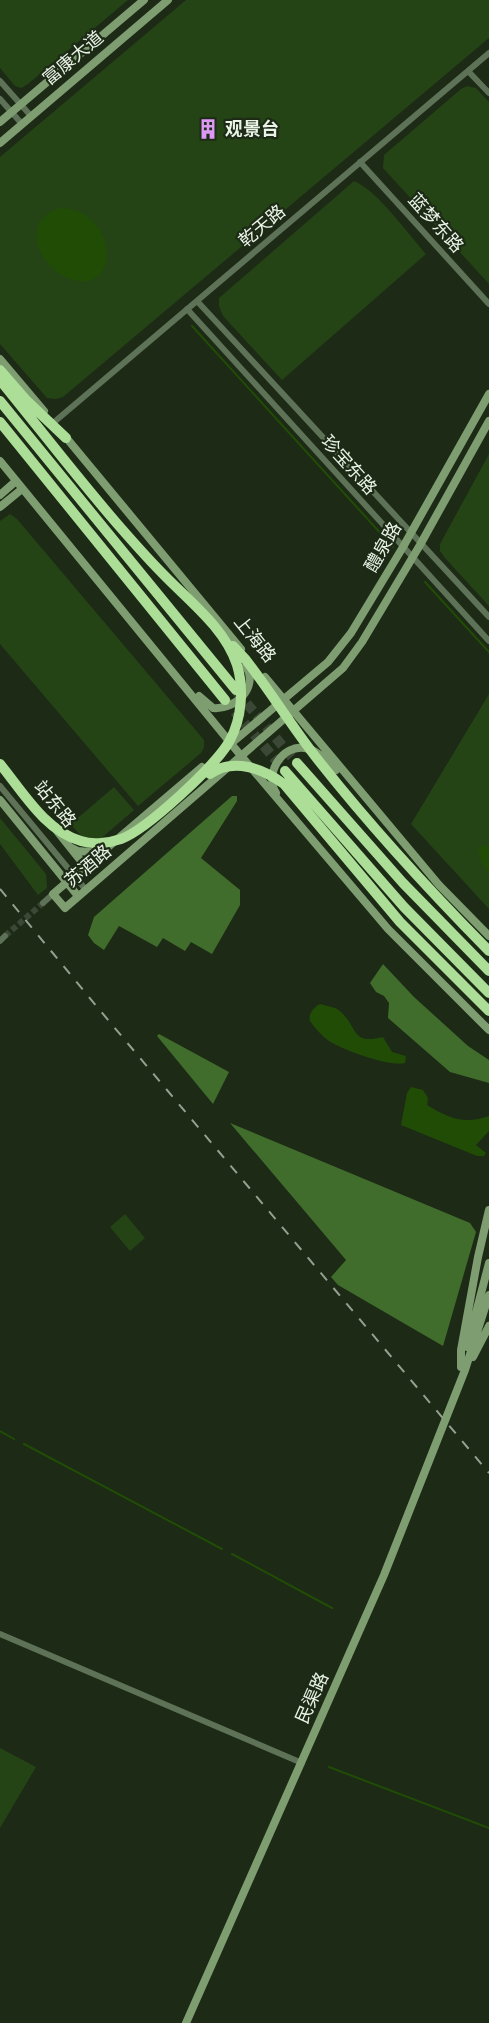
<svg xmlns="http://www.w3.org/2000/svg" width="489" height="2023" viewBox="0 0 489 2023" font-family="'IBM Plex Sans','Noto Sans SC',sans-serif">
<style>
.green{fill:#254416}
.forest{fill:#416d2c}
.water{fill:#214c06}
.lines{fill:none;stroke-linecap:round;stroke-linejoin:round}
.stream{stroke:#214c06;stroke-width:2}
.street-tunnel{stroke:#3b4835;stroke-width:6;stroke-dasharray:6 3;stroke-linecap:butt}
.highway-tunnel{stroke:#3b4835;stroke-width:10;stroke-dasharray:10 5;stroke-linecap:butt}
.street{stroke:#5e7257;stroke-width:6}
.secondary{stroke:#7e9e71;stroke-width:8}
.highway{stroke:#acde98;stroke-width:10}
.rail{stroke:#94a090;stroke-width:2;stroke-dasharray:10 10;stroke-linecap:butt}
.labels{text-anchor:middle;stroke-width:4.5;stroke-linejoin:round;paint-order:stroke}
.street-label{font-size:18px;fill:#e9f3e6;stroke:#1c2a16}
.poi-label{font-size:18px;font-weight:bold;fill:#e9f3e6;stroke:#1c2a16;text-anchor:start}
</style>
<rect width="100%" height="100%" fill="#1c2a16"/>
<!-- green -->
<path class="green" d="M0,0H128L28,84L21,88L15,86L0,68Z
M186,0H489V38L63,397L56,399L47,398L0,344V157Z
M467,86L476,88L489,102V284L383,168L384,155L461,89Z
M354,181C378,191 408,234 426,254L282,380L223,316L219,306V298Z
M489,454V606L445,558L440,551V544Z
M10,514L17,519L204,740V747L201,753L138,806L0,644V521Z
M489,694V909L411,824Z
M114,787L134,810L91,847L73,827V822Z
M0,818L46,874L47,888L38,895L0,844Z
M125,1214L145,1238L130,1251L110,1227Z
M0,1748L36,1767L0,1828Z"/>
<!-- forest -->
<path class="forest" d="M232,796H237V801L201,858L240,890V905L212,954L191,942L185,951L163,938L157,947L119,926L104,950L94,943L88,935L94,917Z
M383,964L414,997L468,1046L489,1060V1083L450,1072L388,1018L389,1003L384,996L376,992L370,983Z
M159,1034L229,1072L213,1104L157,1036Z
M230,1123L470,1223L476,1232L443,1346L338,1285L331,1277L346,1260Z"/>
<!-- water -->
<path class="water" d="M62,208C123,213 119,304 64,276C51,270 42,258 38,245C33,226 44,211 62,208Z
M482,846H489V874L482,864L478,849Z
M320,1004C327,1006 337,1007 342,1013C358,1028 351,1045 383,1037L392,1052L406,1056L405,1063C389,1067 343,1050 329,1041C322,1036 315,1028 310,1021C308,1014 313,1008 320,1004Z
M411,1087L423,1090L428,1098L427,1105C449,1118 464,1125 489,1116V1131L476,1145L486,1153L484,1156H477L401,1125L407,1093Z"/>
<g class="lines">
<!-- stream -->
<path class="stream" d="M192,326L393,547
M425,582L489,652
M0,1431L14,1439
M24,1444L222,1549
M232,1554L332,1608
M329,1767L489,1828"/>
<!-- street-tunnel -->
<path class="street-tunnel" d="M5,936L43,903"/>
<!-- highway-tunnel -->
<path class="highway-tunnel" d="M237,692L297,763
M225,700L285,771"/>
<!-- street -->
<path class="street" d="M468,71L489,93
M0,81L31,116
M0,99L22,124
M360,162L489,304
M197,301L489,617
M187,309L489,641
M53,423L489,53
M0,786L86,890
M43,903L53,894
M0,941L5,936
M0,1634L302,1763"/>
<!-- secondary -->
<path class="secondary" d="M0,122L144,0
M0,143L168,0
M0,359L44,411
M64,435L241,649
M0,461L242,757L388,929L489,1030
M0,495L16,481
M0,507L22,489
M265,677L439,885L489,936
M199,696L213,708C235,710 259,688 246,666
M228,746L328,662L351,633L403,547L489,394
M202,767L53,894L65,908L343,668L362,642L420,545L489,421
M276,793C264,774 282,744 305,748C318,750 327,762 336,770
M0,800L78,896
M57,831L85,866
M72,848L78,851L100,853
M467,1347L489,1263
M473,1357L489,1326
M461,1367V1350L478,1257L489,1210
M186,2023L384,1575L465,1370L489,1295"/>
<!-- highway -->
<path class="highway" d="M0,370L27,401L66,438
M0,380C40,429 79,480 120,527C134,543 148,559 163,574C189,601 225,628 237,665C244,688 242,718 230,740C218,764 146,830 121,839C109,843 93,845 81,841C45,831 23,792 0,764
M0,401L236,690
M0,422L225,700
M233,646L246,660C270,691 291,725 315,756C369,825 428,889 489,951
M297,763L403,883L489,971
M285,771L404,907L489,993
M210,774C234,757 263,769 284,784L400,922L489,1011"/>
<!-- rail -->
<path class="rail" d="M0,889L98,1008L489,1473"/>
</g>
<!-- icons -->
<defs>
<g id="building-bare" transform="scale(1.62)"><path d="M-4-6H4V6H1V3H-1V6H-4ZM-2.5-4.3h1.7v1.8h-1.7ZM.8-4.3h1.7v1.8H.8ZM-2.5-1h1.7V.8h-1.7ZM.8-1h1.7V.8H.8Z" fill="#dc99f4" stroke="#1c2a16" stroke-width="2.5" paint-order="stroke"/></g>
</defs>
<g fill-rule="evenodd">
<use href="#building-bare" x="208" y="129"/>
</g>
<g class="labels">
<!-- street labels -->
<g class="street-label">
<text transform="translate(73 58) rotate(-40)" y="6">富康大道</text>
<text transform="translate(436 223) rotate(48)" y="6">蓝梦东路</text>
<text transform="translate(262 226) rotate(-40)" y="6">乾天路</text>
<text transform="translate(349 465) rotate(48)" y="6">珍宝东路</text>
<text transform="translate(383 547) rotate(-60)" y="6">醴泉路</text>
<text transform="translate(255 639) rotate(51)" y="6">上海路</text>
<text transform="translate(55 804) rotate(51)" y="6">站东路</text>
<text transform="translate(88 866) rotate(-40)" y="6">苏酒路</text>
<text transform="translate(312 1698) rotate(-66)" y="6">民渠路</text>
</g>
<!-- poi labels -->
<g class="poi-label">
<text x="225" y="135">观景台</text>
</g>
</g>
</svg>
